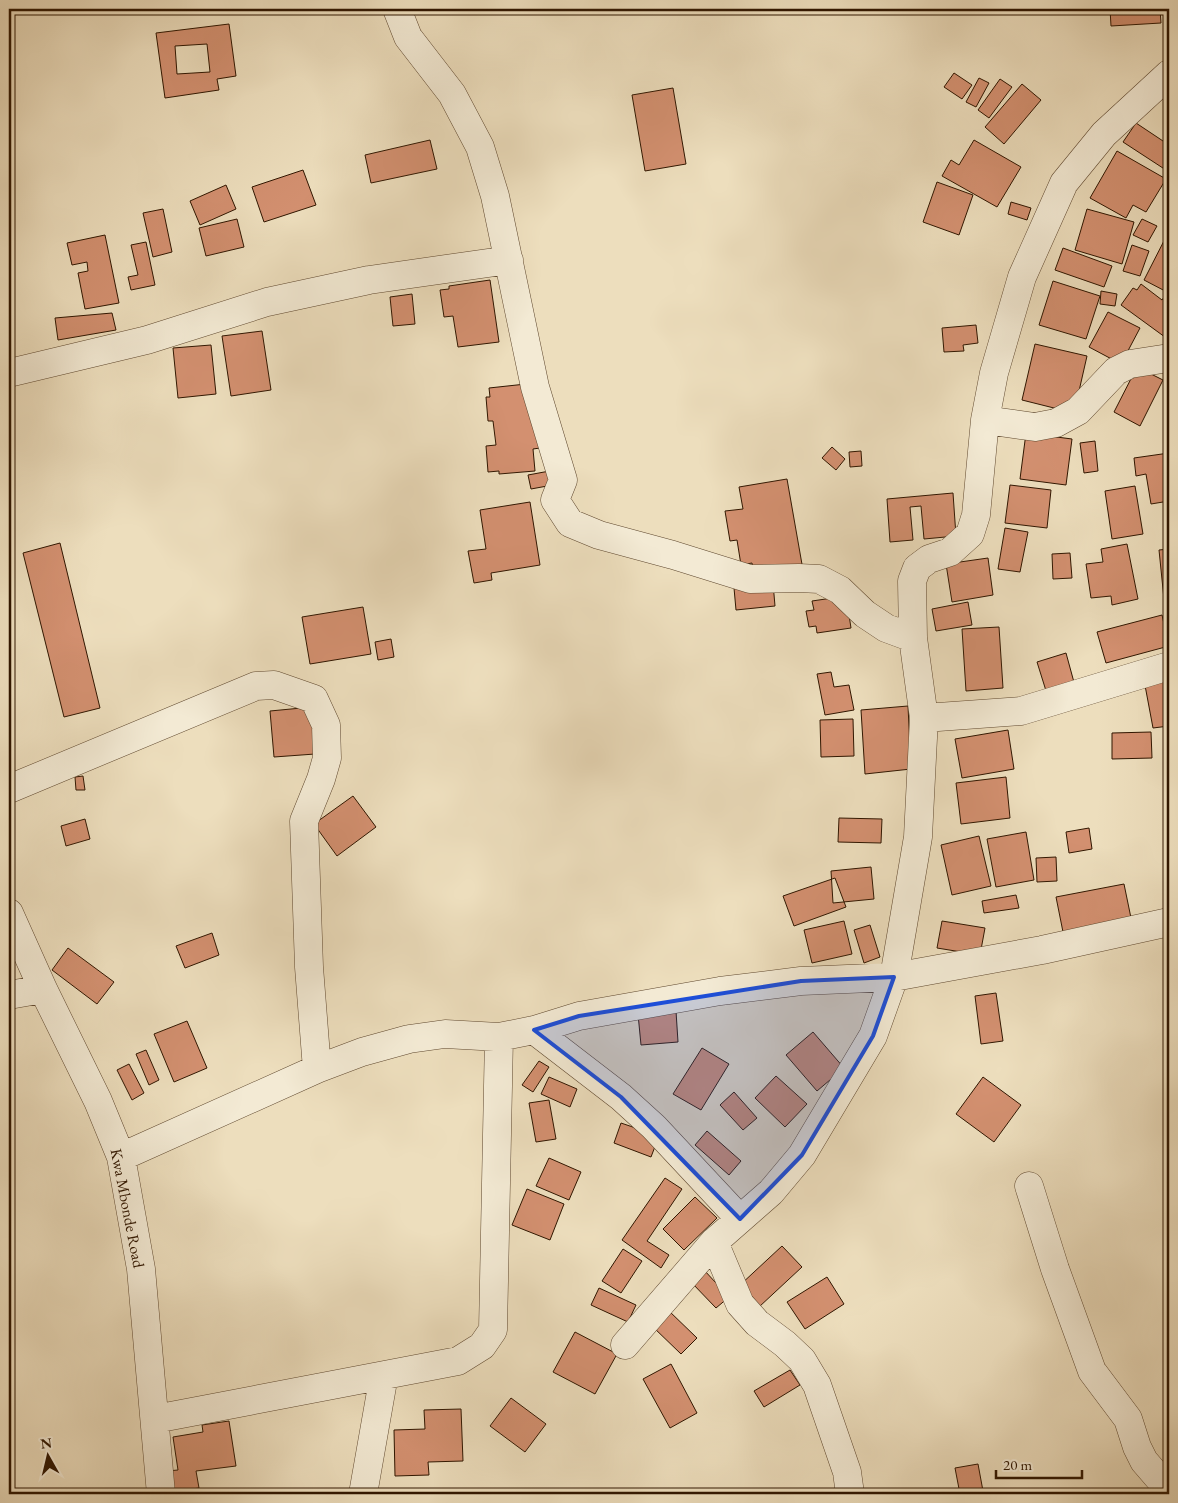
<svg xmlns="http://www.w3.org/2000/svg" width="1178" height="1503" viewBox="0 0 1178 1503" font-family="'EB Garamond',serif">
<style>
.building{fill:#d39070;stroke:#301600;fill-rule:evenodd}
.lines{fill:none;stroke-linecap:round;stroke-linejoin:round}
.street-casing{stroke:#5f482f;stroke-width:29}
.street{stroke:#f3ead4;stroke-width:28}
.marked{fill:#1d4ed8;fill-opacity:0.2;stroke:#1d4ed8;stroke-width:4;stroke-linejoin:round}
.labels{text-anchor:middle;stroke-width:4;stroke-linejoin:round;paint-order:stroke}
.street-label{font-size:16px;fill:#301600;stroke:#f3ead4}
</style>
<rect width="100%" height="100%" fill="#eddebd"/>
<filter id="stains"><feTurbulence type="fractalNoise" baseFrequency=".004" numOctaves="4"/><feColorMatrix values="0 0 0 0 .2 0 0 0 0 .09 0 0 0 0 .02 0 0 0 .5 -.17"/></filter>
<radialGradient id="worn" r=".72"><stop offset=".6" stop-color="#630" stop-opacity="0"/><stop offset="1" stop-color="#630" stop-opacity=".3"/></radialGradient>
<!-- building -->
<path class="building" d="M1110,9H1160L1161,23L1111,26Z
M229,24L236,76L217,79L219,90L165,98L156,33ZM207,44L210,72L177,74L175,46Z
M954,73L972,85L962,99L944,87Z
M979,78L989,83L976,107L966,102Z
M1000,79L1012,87L989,118L978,110Z
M1022,84L1041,100L1004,144L985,127Z
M673,88L686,164L645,171L632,95Z
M1136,123L1169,145V172L1123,142Z
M430,140L437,169L371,183L365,155Z
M974,140L1021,167L997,207L942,176L951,160L959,165Z
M1117,151L1166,179L1146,212L1133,205L1126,218L1090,198Z
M303,170L316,205L264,222L252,187Z
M937,182L973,195L959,235L923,222Z
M226,185L236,209L200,225L190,201Z
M1011,202L1031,208L1027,220L1008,214Z
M163,209L172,252L153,257L143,213Z
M1087,209L1134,222L1122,264L1075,250Z
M237,219L244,247L206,256L199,228Z
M1142,219L1157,226L1148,242L1133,235Z
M1169,231V288L1167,292L1144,280Z
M105,235L119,303L85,309L78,273L88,271L87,262L72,265L67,243Z
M146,242L155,285L131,290L128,277L138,275L131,245Z
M1132,245L1149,251L1140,276L1123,271Z
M1063,248L1112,266L1104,287L1055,270Z
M490,280L499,342L458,347L453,316L444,317L440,290L449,289V286Z
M1053,281L1100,296L1086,339L1039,325Z
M1141,284L1162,300L1169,290V340L1121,305L1133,288L1137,290Z
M1101,291L1117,294L1115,306L1100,304Z
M412,294L415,324L393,326L390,297Z
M1108,312L1140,328L1121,364L1089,347Z
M112,313L116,330L58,340L55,318Z
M976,325L978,343L963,345L964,351L944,352L942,328Z
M262,331L271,390L231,396L222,336Z
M1035,344L1087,356L1074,413L1022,400Z
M211,345L216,394L178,398L173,348Z
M1137,367L1163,380L1140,426L1114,412Z
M526,384L540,448L533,449L535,471L499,474V471L488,472L486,446L496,445L493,421H488L486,397H490L489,388Z
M1026,433L1072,439L1066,485L1020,479Z
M1095,441L1098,471L1084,473L1080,443Z
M832,447L845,459L836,470L822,458Z
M861,451L862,466L850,467L849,452Z
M1169,453V501L1151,504L1146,474L1136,476L1134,458Z
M555,470L558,484L531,489L528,475Z
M787,479L803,570L754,577L752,563L741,565L737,540L730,541L725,511L743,509L739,487Z
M1010,485L1051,490L1047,528L1005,523Z
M1135,486L1143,534L1112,539L1105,491Z
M953,493L956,536L924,539L921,506L910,507L913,540L890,542L887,499Z
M530,502L540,565L491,573L492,580L474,583L468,551L486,549L480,510Z
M1005,528L1028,532L1020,572L998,569Z
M60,543L100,708L64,717L23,553Z
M1127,544L1138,599L1112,605L1111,596L1091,598L1086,564L1103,562L1101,549Z
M1169,549V609H1165L1159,550Z
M1070,553L1072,578L1053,579L1052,554Z
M988,558L993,595L952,602L946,564Z
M773,583L775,606L736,610L734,588Z
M846,596L851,628L817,633L816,626L809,627L806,611L814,610L812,601Z
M968,602L972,625L936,631L932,609Z
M363,607L371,654L310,664L302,617Z
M1162,615L1169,646L1106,663L1097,632Z
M999,627L1003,688L966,691L962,629Z
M391,639L394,657L378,660L375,642Z
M1066,653L1075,686L1047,694L1037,662Z
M831,672L834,687L849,685L854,710L825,715L817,674Z
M1169,676V726L1153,728L1144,680Z
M908,706L911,769L865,774L861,710Z
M312,707L315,754L274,757L270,711Z
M853,719L854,756L821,757L820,720Z
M1008,730L1014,769L962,778L955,739Z
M1151,732L1152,758L1112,759V733Z
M83,776L85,790H76L75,777Z
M1006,777L1010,818L961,824L956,783Z
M353,796L376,827L337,856L314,824Z
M839,818L882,819L881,843L838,842Z
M85,819L90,839L66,846L61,826Z
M1089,828L1092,849L1069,853L1066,832Z
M1026,832L1034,880L996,887L987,839Z
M979,836L991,886L952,895L941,845Z
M1056,857L1057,881L1037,882L1036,858Z
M871,867L874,899L833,903L831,871Z
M835,878L846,907L794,926L783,896Z
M1124,884L1131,918L1063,932L1056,897Z
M1016,895L1019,908L984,913L982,901Z
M844,921L852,954L812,963L804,930Z
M942,921L985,928L980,955L937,948Z
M870,925L880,957L864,963L854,930Z
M212,933L219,955L185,968L176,946Z
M68,948L114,982L97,1004L52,970Z
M996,993L1003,1041L981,1044L975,996Z
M676,1011L678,1042L641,1045L638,1014Z
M187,1021L207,1068L174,1082L154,1034Z
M813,1032L844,1068L817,1091L786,1055Z
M702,1048L729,1064L701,1110L673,1094Z
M146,1050L159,1080L149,1085L136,1054Z
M539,1061L549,1067L533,1092L522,1085Z
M129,1064L144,1093L132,1100L117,1070Z
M776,1076L807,1104L785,1127L755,1098Z
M549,1077L577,1089L570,1107L541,1094Z
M983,1077L1021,1105L994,1142L956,1114Z
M734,1092L757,1118L743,1130L720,1105Z
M549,1100L556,1139L536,1142L529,1103Z
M621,1123L659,1136L651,1157L614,1143Z
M707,1131L741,1161L729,1175L695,1145Z
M549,1158L581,1172L569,1200L536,1186Z
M665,1178L682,1189L647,1241L669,1255L661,1268L622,1240Z
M527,1189L564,1204L550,1240L512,1225Z
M695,1197L717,1218L684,1250L663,1229Z
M782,1246L802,1267L759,1307L739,1286Z
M623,1249L642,1261L621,1293L602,1281Z
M704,1270L729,1297L716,1308L691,1282Z
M827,1277L844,1304L805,1329L787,1302Z
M599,1288L636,1305L628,1322L591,1305Z
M668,1310L697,1338L681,1354L652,1326Z
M575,1332L617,1354L595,1394L553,1372Z
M671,1364L697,1413L670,1428L643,1379Z
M790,1370L800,1385L764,1407L754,1391Z
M511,1398L546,1424L525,1452L490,1426Z
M461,1409L463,1461L428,1462L429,1475L395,1476L394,1430L425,1429L424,1410Z
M229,1421L236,1466L196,1471L199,1488L171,1492L167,1471L178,1470L173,1437L203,1432L202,1425Z
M978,1464L983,1491L960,1494L955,1468Z"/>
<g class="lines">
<!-- street casing -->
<g class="street-casing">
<path id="street" d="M397,9L408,37L452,94L480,147L495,196L535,387L563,480L555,500L570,523L599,535L673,555L750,579L799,578L819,579L840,590L865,614L886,628L913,638
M9,373L147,340L267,302L369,280L509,260
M985,420L1035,427L1056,423L1078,411L1116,371L1130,364L1169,358
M924,718L1021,711L1169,666
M9,789L256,686L274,685L314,699L326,725L327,758L321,779L304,821L309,967L317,1069
M9,913L43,989L98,1101L121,1157L141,1269L161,1494
M9,995L43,989
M534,1030L621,1097L654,1127L740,1219
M121,1157L317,1069L362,1052L409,1039L445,1034L499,1037L534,1030L579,1016L720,991L801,981L894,977L1042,950L1169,922
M1029,1186L1055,1269L1092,1371L1128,1419L1137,1447L1144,1461L1169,1490
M714,1242L740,1304L757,1323L785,1344L802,1360L817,1385L847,1472L850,1494
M625,1345L714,1242L771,1192L802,1155L873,1036L894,977L918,837L924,718L913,638L912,581L917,568L929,559L950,552L970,534L976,515L985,420L994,373L1022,277L1064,183L1104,134L1169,74
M155,1419L458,1361L482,1346L493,1330L499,1037
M363,1494L384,1375"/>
</g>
<!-- street -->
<use href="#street" class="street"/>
</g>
<!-- marked area -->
<path class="marked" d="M894,977L873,1036L802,1155L740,1219L621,1097L534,1030L579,1016L801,981Z"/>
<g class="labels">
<!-- street labels -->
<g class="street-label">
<text transform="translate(128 1208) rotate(79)" y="6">Kwa Mbonde Road</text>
</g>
</g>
<!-- margin -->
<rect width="1178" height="1503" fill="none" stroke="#eddebd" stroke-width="30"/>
<rect x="10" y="10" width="1158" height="1483" fill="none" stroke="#301600" stroke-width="2.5"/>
<rect x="15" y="15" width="1148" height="1473" fill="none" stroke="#301600"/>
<!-- north arrow -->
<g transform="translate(48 1456) rotate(352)" stroke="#f3ead4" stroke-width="4" paint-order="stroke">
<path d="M0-4L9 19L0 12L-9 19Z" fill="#301600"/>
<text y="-8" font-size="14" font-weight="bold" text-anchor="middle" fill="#301600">N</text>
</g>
<!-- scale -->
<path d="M996 1470v8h86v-8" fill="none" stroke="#301600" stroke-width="2.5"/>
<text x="1003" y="1470" font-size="15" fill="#301600" stroke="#f3ead4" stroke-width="4" paint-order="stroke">20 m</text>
<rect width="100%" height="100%" filter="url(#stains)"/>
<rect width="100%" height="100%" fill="url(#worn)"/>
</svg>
